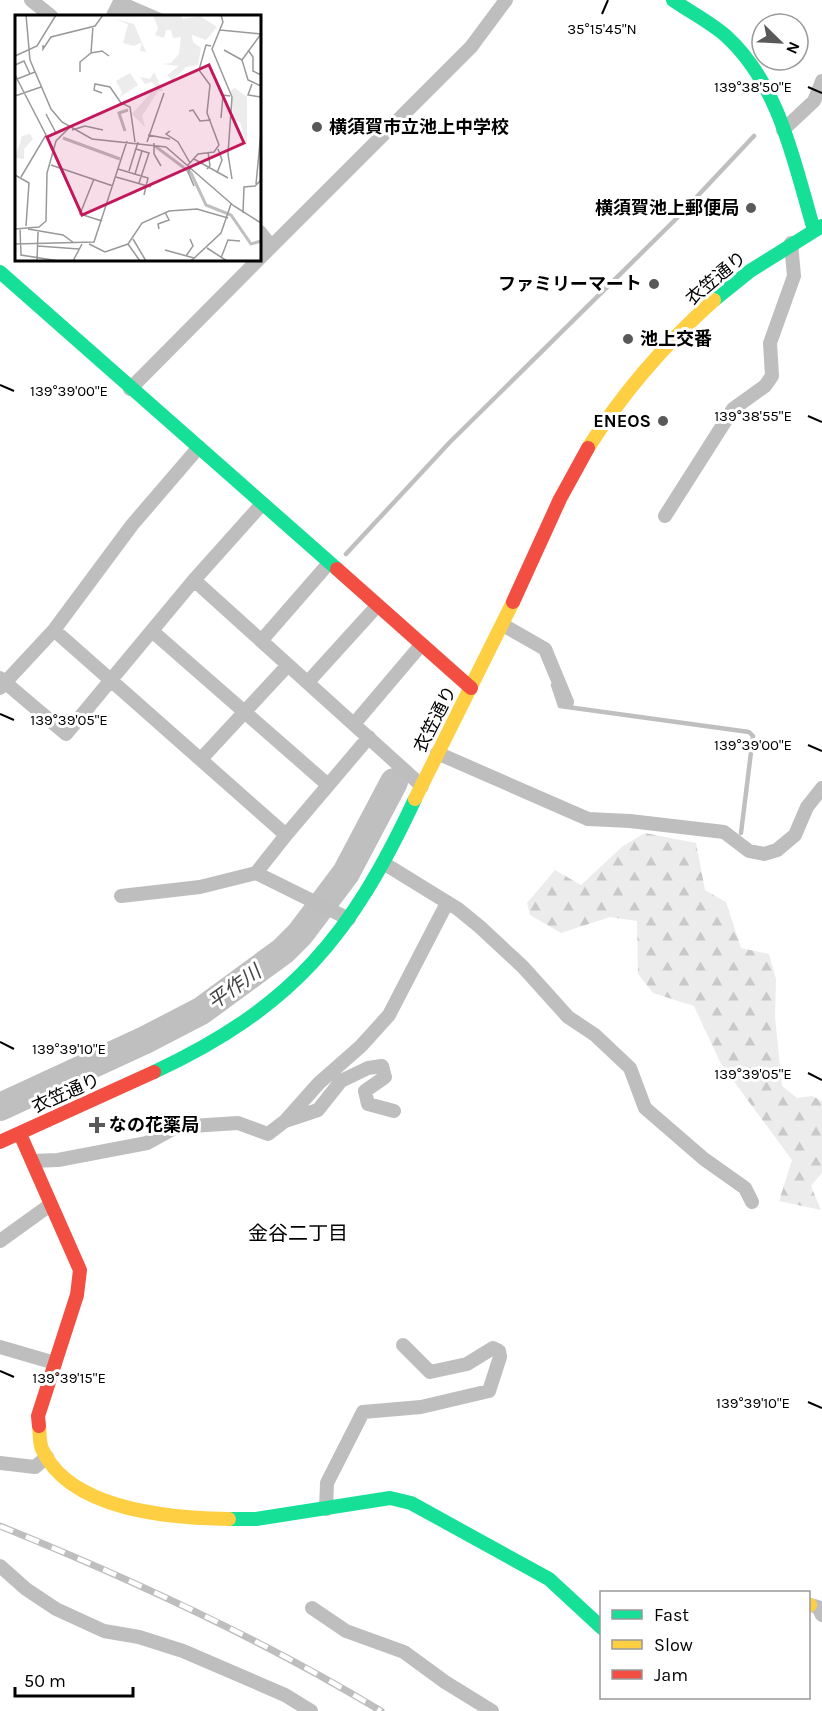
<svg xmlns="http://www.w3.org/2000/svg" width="822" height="1711" viewBox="0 0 822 1711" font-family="Karla,'Noto Sans JP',sans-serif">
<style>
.forest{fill:url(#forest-firs)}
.water{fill:#bfbfbf}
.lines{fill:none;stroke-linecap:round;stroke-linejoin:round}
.stream{stroke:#bfbfbf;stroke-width:4.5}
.river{stroke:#bfbfbf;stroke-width:28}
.street{stroke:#bebebe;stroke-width:14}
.fast{stroke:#16e098;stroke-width:14}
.slow{stroke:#ffcf43;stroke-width:14}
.jam{stroke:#f24e42;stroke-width:14}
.rail-casing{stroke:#bebebe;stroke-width:7}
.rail{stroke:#fff;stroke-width:4.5;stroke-dasharray:14;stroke-linecap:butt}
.ticks{fill:none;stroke:#000;stroke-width:2}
.poi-dot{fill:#595959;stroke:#fff;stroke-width:2}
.labels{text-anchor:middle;stroke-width:6;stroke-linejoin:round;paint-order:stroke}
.poi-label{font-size:18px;font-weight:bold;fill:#000;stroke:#fff;text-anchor:start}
.street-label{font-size:18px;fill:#000;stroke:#fff}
.water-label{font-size:20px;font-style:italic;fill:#444;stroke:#fff}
.neighbourhood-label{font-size:20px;fill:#000;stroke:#fff}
.inset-river{fill:none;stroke:#bfbfbf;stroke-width:3}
.inset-road{fill:none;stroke:#999;stroke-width:1.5}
.view{fill:#c2185b;fill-opacity:0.15;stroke:#c2185b;stroke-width:3}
.inset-edge{fill:none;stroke:#000;stroke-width:3}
.ticks-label{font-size:15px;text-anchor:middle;fill:#000;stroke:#fff;stroke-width:6;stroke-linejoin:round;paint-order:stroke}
</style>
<defs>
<pattern id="forest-firs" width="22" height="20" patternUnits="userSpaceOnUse" patternTransform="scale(1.5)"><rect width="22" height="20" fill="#ececec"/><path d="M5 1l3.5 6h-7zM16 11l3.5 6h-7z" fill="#c9c9c9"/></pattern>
</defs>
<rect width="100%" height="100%" fill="#fff"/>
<!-- forest -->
<path class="forest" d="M645,833L696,843L705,890L726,902L741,948L769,954L776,979L775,1017L782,1086L797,1098L812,1096L822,1101V1173L811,1186L821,1210L779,1201L792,1160L721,1064L694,1006L653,993L638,974L637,921L610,917L561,933L530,915L527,903L555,870L581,885L623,846Z"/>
<!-- water -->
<path class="water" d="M113,0H131L168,16H105Z"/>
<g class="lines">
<!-- stream -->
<path class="stream" d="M346,554L450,442L674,221L754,136
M553,685L560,706L749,732L753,736L741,833"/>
<!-- river -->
<path class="river" d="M0,1107L145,1040L201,1011L283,951L300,934L346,873L394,782"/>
<!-- street -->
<path class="street" d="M31,0L51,16
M783,130L814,101L822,81
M260,232L271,246
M260,258L471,47L506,0
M130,389L258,260
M665,516L733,409L765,386L772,376L770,343L794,276L791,243
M194,580L422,786
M503,625L545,649L567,702
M54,630L286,835L369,737
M152,631L328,785
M261,641L329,563
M0,678L66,734L194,580L262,504
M308,682L377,606
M0,688L54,630L132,525L199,447
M354,724L421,645
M437,753L588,819L630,821L724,832L749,851L764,854L777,850L795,835L807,807L822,788
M201,759L288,665
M385,864L458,909L480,927L523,967L568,1017L595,1035L630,1068L645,1108L704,1159L745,1188L752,1202
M256,873L286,835
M121,896L200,887L256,873L349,919
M286,1120L319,1083L361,1046L389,1015L447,903
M32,1161L58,1160L147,1143L176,1127L238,1123L268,1134L285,1121L318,1110L341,1081L368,1068L382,1066L385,1077L365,1091L368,1104L394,1111
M0,1241L50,1205
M0,1347L55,1363
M0,1463L35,1467L47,1457
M326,1509L327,1483L363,1412L421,1407L489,1391L500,1357L499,1351L493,1348L467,1364L430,1372L403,1345
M0,1566L26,1589L56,1609L104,1631L139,1637L183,1651L285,1695L311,1711
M810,1605L818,1607L822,1615
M312,1608L346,1631L404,1652L445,1682L492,1711"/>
<!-- fast -->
<path class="fast" d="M673,0C690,12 710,22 726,36C780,85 794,163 814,230
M0,272L337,569
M714,300L750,271L822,226
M154,1072C293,1007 351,936 415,799
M229,1519H256L390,1498L411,1503L549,1579L602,1628"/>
<!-- slow -->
<path class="slow" d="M588,448C623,392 665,344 714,300
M415,799L513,602
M39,1426C40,1433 39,1442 42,1449C70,1511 171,1518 229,1519
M808,1606L810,1605"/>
<!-- jam -->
<path class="jam" d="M337,569L471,688
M513,602L560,499L588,448
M20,1134L80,1270L77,1295L38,1416L39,1426
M0,1142L154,1072"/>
<!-- rail casing -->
<g class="rail-casing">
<path id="rail" d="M0,1526C131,1579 260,1638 381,1711"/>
</g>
<!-- rail -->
<use href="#rail" class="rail"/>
</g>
<!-- ticks -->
<path class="ticks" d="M602,14L608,0M808,87L822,93M0,385L14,391M808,416L822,422M0,714L14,720M808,745L822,751M0,1042L14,1049M808,1073L822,1080M0,1371L14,1377M808,1402L822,1408"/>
<!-- markers -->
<g class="poi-dot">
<circle cx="317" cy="127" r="6"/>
<circle cx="751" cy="208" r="6"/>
<circle cx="654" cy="284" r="6"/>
<circle cx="628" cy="339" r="6"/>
<circle cx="663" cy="421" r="6"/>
<path d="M94 1116h6v6h6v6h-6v6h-6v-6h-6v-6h6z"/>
</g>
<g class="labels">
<!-- poi labels -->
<g class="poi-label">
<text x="329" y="133">横須賀市立池上中学校</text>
<text x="739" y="214" text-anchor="end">横須賀池上郵便局</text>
<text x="642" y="290" text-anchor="end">ファミリーマート</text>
<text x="640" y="345">池上交番</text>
<text x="651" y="427" text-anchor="end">ENEOS</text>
<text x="109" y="1131">なの花薬局</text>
</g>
<!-- street labels -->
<g class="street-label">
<text transform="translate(716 278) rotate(-40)" y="6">衣笠通り</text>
<text transform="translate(435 719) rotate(-63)" y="6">衣笠通り</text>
<text transform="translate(66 1093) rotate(-24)" y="6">衣笠通り</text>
</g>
<!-- water labels -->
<g class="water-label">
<text transform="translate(234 987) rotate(-36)" y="7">平作川</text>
</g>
<!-- neighbourhood labels -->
<g class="neighbourhood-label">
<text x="298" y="1240">金谷二丁目</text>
</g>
</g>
<!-- overview -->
<g transform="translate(15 15)">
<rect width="246" height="246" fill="#fff"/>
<path d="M138,0H165L168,4L185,1L202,12L191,25L177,20L178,27L186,33L183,50L171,52L157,66L152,60L164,51L147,49L156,48L164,39L166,22L158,23L156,15H151L149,23L140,20L143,13ZM99,4L119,9L131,37L125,36L127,27L119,31L108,28L113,9ZM139,57L148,76H143L127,101L130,112L117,99L141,72L137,67L130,69L125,62L135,64ZM115,58L123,70L105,82L107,77L101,66ZM220,73L232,82V134L225,107L218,106L216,75ZM15,119L18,124L9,134V144L0,143L7,121Z" fill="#ececec"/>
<path class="inset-river" d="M110,116L104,98L113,95M48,123L105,144M140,131L176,158L191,190L216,200L236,229L246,226"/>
<path class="inset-road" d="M11,0L15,45L36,94L47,107L77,124L151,132L219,191L246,208M206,0L208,7L197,34L217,82L213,139L217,164M205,15L246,19M246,19L227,45L233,65L246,71M28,30V34L36,22L80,11L88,0M209,35L227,45M233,35L238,42V56L246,60M76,38L78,11M0,41L22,31L41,0M0,50L9,46L15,59M65,57V47L76,38L87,36L94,41M0,60L31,120L6,162M2,64L20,57M237,69L233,80L246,82M87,78L79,75L80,69L95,72L106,88L115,92L120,127M0,81L26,72M174,96L178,95L185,106L196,105M31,99L41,118M206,103L208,80L215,81M57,115L70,111L88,115M155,116L151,119L163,127L175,148M133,120L155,124M132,127L149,78M139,128V139L146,151M121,134L134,138L124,168M179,144L213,163M36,150L98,171M173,150L183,139L199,137L204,130L192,98L195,70L184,55L191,30L196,31M176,153L173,157L179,171M103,154L133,163L129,180M192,154L195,151L193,137M114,156L123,127M202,158L207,145L203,134M120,159L127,136M0,160L14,168L11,211M101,162L136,172M79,164L65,199L87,206M241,169L246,117M228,198L229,172L240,171L246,165M5,213L6,240L44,246M0,214L24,212L31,206L32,158L41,126L54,113M13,214L48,220L59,228M144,214L143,209L154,205L150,197M118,224L131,246M0,229L79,227L112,126M74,229L90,237L113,229L127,208L154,196L182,194L213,203M113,229L125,246M23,231L64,234M192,233L212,246M150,235L179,243M171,241L178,231L175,224M206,243L213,225L225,226M22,245L23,217M58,246L67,229M176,246L206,218L216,189"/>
<path class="view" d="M194,50L229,128L67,200L32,122Z"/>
<rect width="246" height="246" class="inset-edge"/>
</g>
<g class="ticks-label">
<text x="602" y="34">35°15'45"N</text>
<text x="753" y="92">139°38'50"E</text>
<text x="69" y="396">139°39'00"E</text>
<text x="753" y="421">139°38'55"E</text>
<text x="69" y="725">139°39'05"E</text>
<text x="753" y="750">139°39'00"E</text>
<text x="69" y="1054">139°39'10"E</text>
<text x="753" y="1079">139°39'05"E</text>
<text x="69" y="1383">139°39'15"E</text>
<text x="753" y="1408">139°39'10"E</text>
</g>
<!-- legend -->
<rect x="600" y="1591" width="210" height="108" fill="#ffffff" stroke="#999999" stroke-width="1.5"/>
<rect x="612" y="1610" width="30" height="9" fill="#16e098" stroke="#999999" stroke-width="1.5"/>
<text x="654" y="1621" font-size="18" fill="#000000">Fast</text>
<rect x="612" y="1640" width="30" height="9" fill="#ffcf43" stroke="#999999" stroke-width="1.5"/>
<text x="654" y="1651" font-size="18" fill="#000000">Slow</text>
<rect x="612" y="1670" width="30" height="9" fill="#f24e42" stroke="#999999" stroke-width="1.5"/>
<text x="654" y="1681" font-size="18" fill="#000000">Jam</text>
<!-- north arrow -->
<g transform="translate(780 42) rotate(114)"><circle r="28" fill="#ffffff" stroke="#999999" stroke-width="1.5"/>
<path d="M0-4.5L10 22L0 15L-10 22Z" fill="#595959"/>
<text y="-9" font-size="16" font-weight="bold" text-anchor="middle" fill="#000000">N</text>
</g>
<!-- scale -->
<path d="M15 1687v9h118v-9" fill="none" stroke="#000000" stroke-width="3"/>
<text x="24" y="1687" font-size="18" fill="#000000" stroke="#ffffff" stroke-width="4.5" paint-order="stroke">50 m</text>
</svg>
